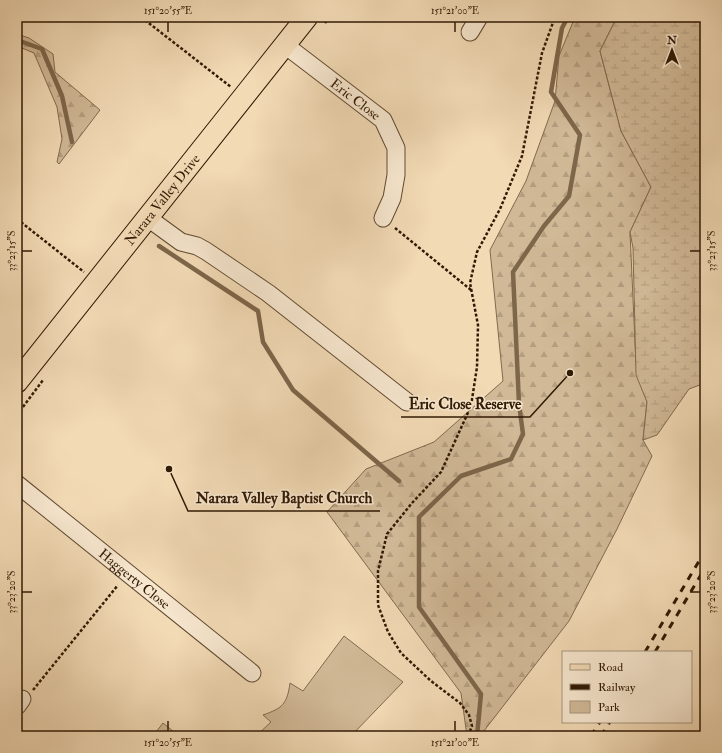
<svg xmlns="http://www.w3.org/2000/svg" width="722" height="753" viewBox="0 0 722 753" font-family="'IM FELL Double Pica',serif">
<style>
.green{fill:#d1b997;stroke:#816a4e}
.forest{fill:url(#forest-firs);stroke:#816a4e}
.wetland{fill:url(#wetland-marsh);stroke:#816a4e}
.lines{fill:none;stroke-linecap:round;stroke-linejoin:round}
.stream{stroke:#7d664a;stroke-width:4.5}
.minor-casing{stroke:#614a30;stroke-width:19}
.major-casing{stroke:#311a04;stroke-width:23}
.path{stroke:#311a04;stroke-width:2.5;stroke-dasharray:3 2;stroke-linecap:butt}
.minor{stroke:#f7e7cf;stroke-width:17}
.major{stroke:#f2dab5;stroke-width:21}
.rail{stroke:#311a04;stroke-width:3;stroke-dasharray:7 7;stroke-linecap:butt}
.ticks{fill:none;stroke:#311a04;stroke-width:1.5}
.labels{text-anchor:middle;stroke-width:3;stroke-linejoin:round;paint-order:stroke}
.street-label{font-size:14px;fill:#311a04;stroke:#f7e7cf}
.leader{fill:none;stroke:#311a04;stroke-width:1.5}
.callout-dot{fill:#311a04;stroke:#f7e7cf;stroke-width:1.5}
.callout-label{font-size:15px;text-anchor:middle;font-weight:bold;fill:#311a04;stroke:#f7e7cf;stroke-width:3;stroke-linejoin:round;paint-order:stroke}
.neatline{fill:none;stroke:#311a04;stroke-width:1.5}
.ticks-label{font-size:10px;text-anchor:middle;fill:#311a04}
</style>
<defs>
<pattern id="forest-firs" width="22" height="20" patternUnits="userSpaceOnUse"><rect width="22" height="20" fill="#d1b997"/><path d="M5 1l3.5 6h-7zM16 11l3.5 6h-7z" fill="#b49e80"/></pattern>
<pattern id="wetland-marsh" width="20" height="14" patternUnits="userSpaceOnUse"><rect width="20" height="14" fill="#d1b997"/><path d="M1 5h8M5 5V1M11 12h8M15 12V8" fill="none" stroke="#b49e80"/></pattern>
</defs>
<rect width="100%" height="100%" fill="#f2dab5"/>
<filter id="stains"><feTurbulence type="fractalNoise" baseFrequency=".005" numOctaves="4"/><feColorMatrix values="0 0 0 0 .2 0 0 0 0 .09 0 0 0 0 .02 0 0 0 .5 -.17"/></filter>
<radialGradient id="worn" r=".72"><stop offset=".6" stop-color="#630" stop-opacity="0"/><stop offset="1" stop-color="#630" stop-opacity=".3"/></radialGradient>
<!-- green -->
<path class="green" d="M344,636L403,682L351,736H256L271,722L263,715C283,708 287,704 290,683L303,691Z
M163,723L179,736H153Z"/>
<!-- forest -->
<path class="forest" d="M575,17H617L600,51L621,131L651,187L630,232L636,365L647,402L643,440L652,456L617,529L569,621L480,736H467L461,693L327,512L366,469L434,442L503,381L490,250L526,181L555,101L559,56Z
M17,34L29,38L53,54L55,72L100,110L59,164L57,162L62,139L57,107L34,53L17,46Z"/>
<!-- wetland -->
<path class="wetland" d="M617,17H705V383L689,389L657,435L643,440L647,402L636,375L633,248L630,232L651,187L621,131L600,51Z"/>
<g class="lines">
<!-- stream -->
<path class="stream" d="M17,40L42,49L62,96L72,142
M159,246L258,311L263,342L293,390L399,481
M477,736L481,694L419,607V517L461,476L511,459L523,434L519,404L513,272L544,226L569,196L580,135L551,92L562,28L568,17"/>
<!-- minor casing -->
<g class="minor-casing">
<g id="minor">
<path d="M470,32L479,17"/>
<path id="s1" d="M285,45L383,120L396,148V175L392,198L383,218"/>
<path d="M148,218L181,242L197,246L206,251L268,293L407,402"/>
<path id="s2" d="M17,484L252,673"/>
<path d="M17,706L22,699"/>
</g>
</g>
<!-- major casing -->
<g class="major-casing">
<g id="major">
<path id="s3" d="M17,382L307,17"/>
</g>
</g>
<!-- path -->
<path class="path" d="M141,17L231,87
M325,23L329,17
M17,219L84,272
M395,228L471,290
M17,415L43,380
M33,690L118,585
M468,736L472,726L469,715L460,703L431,681L401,653L388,632L378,605V571L387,534L412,503L441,472L471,406L477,367L478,325L470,283L477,252L500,209L522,156L542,53L555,17"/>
<!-- minor -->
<use href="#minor" class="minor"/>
<!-- major -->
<use href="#major" class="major"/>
<!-- rail -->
<path class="rail" d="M645,652L705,551
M655,652L705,568
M591,736L600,722
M601,736L610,722"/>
</g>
<!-- ticks -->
<path class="ticks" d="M168,22V32M455,22V32M22,251H32M690,251H700M22,592H32M690,592H700M168,721V731M455,721V731"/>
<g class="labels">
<!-- street labels -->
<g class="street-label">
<text dy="5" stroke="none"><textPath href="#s1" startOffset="89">Eric Close</textPath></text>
<text dy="5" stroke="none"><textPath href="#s3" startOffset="233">Narara Valley Drive</textPath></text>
<text dy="5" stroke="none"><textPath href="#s2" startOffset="151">Haggerty Close</textPath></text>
</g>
</g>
<!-- callouts -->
<path class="leader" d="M570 373L530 417H401M169 469L188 511H380"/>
<g class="callout-dot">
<circle cx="570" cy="373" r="4"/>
<circle cx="169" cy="469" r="4"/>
</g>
<g class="callout-label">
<text x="465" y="409">Eric Close Reserve</text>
<text x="284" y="503">Narara Valley Baptist Church</text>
</g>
<!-- margin -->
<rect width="722" height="753" fill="none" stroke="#f2dab5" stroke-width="44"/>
<!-- legend -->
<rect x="562" y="651" width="130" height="72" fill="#f7e7cf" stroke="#a8957e"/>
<rect x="570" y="664" width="20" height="6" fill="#f2dab5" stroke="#a8957e"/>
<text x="598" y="671" font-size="12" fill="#311a04">Road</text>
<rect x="570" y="684" width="20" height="6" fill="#311a04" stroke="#a8957e"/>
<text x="598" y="691" font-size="12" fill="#311a04">Railway</text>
<rect x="570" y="701" width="20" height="12" fill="#d1b997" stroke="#a8957e"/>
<text x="598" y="711" font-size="12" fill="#311a04">Park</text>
<!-- north arrow -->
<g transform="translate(672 50)" stroke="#f7e7cf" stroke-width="3" paint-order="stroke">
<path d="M0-3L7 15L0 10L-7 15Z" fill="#311a04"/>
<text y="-6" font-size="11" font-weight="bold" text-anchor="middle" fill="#311a04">N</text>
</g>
<rect x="22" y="22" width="678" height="709" class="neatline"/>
<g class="ticks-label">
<text x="168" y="14">151°20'55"E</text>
<text x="455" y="14">151°21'00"E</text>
<text transform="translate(11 251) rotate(-90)" y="4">33°23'15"S</text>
<text transform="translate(711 251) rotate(-90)" y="4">33°23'15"S</text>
<text transform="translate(11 592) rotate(-90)" y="4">33°23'20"S</text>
<text transform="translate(711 592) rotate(-90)" y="4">33°23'20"S</text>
<text x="168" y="746">151°20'55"E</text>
<text x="455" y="746">151°21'00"E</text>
</g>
<rect width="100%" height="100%" filter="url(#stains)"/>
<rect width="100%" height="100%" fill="url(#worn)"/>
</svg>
